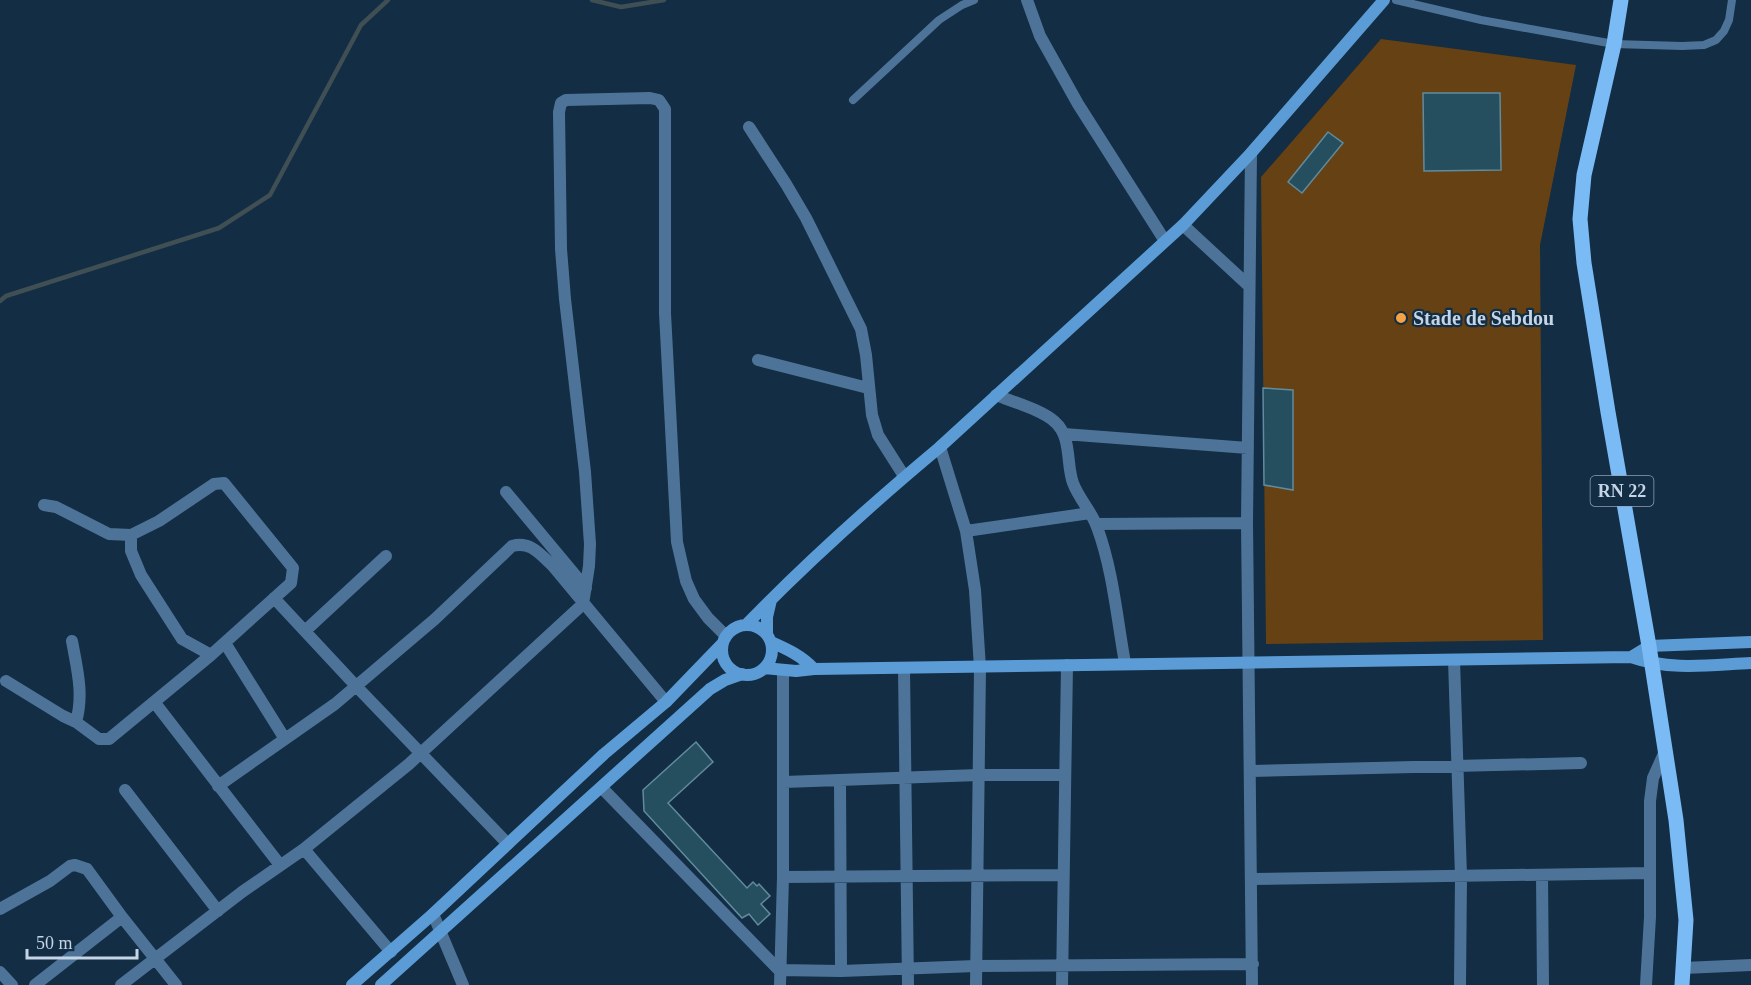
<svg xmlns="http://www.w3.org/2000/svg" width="1751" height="985" viewBox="0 0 1751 985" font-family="'Times New Roman',serif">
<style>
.green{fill:#654114}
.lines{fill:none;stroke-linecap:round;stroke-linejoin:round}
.stream{stroke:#404f53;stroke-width:4.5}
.building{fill:#254e5f;stroke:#618b9e;stroke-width:1.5}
.service{stroke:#4d7498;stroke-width:8}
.minor{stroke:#4d7498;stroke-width:12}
.secondary{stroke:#5c9cd6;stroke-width:12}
.primary{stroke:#7abbf6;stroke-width:15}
.poi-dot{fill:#f4a443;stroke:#122d44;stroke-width:2}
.labels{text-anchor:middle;stroke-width:4.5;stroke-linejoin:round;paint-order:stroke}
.shield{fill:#122d44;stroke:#90a3b5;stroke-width:1.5}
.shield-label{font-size:18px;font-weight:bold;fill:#c6d5e5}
.poi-label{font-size:20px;font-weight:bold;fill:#c6d5e5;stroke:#122d44;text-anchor:start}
</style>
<rect width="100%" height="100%" fill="#122d44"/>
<!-- green -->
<path class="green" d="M1381,39L1576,65L1540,245L1543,640L1266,644L1261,177Z"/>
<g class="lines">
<!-- stream -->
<path class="stream" d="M592,0L621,7L664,0
M0,301L6,296L219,228L270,195L361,25L388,0"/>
</g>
<!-- building -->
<path class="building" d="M1423,93H1500L1501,170L1424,171Z
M1328,132L1343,143L1302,193L1288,182Z
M1263,388L1293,390V490L1264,485Z
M696,742L713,762L668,803L747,888L753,882L757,886L759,884L770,896L761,904L770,914L758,925L749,914L742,918L644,811L643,790Z"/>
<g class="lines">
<!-- service -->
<path class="service" d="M1396,0L1481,20L1614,44L1682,46L1704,45L1716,40L1724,31L1729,20L1732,0
M853,100L939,20L962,5L974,0"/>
<!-- minor -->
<path class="minor" d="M1027,0L1040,36L1078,104L1165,241
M749,127L786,184L806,218L861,329L866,355L872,415L878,435L904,476
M1251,153L1247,523L1252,985
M1183,225L1248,285
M758,360L868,388
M996,395C1013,402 1042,410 1055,422C1072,437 1066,464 1073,483C1079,499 1092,512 1097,527C1113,570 1117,619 1125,663
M1064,434L1248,448
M940,447L966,531L975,590L980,668L976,985
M506,492L586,588
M1096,524L1247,523
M966,531L1090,513
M131,535V551L141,575L182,639L211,655
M274,598L356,686L508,844
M305,631L386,556
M72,641C77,669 84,694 76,722
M225,643L285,739
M1454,660L1461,876L1460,985
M904,668L908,985
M6,681L63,716L76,722L99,739H109L211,655L291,583L293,568L224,483L214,484L159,521L131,535L109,534L56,507L44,505
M155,703L280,865
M1251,771L1581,763
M840,780L841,971
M784,782L978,775H1065
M218,786L335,704L435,619L512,546C530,541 539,553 552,565L666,702
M602,788L779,970L841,971L976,966L1253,964
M125,790L218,911
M304,849L391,952
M1542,875L1543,985
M783,877L1062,875
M1252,879L1650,873
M0,909L50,881L70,866L75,865L87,869L122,917L176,985
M433,914L463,985
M1684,968L1751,965
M0,972L12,985
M35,985L122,917
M121,985L242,892L304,849L409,764L583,604L589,566L590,544L585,472L565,299L561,249L559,112L561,103L566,100L650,98L659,100L665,109V313L677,542L686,581L694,599L708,618L726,636
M780,985L783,877V671
M1062,985L1067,665
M1646,985L1650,917V801L1653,778L1666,749"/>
<!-- secondary -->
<path class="secondary" d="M746,625C807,562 873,503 940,447L1183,225L1251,153L1384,0
M722 650a25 25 0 1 1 50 0a25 25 0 1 1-50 0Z
M767,635V617L771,600
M771,642C787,649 802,656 814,669
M1631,657L1649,646L1751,642
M764,668L796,671L814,669L1631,657C1671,671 1709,665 1751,663
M352,985L433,914L604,754L666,702L723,643
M381,985L710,689L725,680L742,674"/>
<!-- primary -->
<path class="primary" d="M1621,0L1614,44L1584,175L1580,219L1584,263L1608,412L1649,646L1676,820L1686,920L1682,985"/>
</g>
<!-- markers -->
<circle class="poi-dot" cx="1401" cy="318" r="6"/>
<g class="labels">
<!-- shield labels -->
<rect class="shield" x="1590.5" y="476" width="63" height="30" rx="4.5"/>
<g class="shield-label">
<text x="1622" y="497">RN 22</text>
</g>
<!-- poi labels -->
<g class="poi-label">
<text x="1413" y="325">Stade de Sebdou</text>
</g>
</g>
<!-- scale -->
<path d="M27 949v9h110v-9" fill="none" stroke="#c6d5e5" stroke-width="3"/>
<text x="36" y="949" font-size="18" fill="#c6d5e5" stroke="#122d44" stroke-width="4.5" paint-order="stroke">50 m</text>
</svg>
